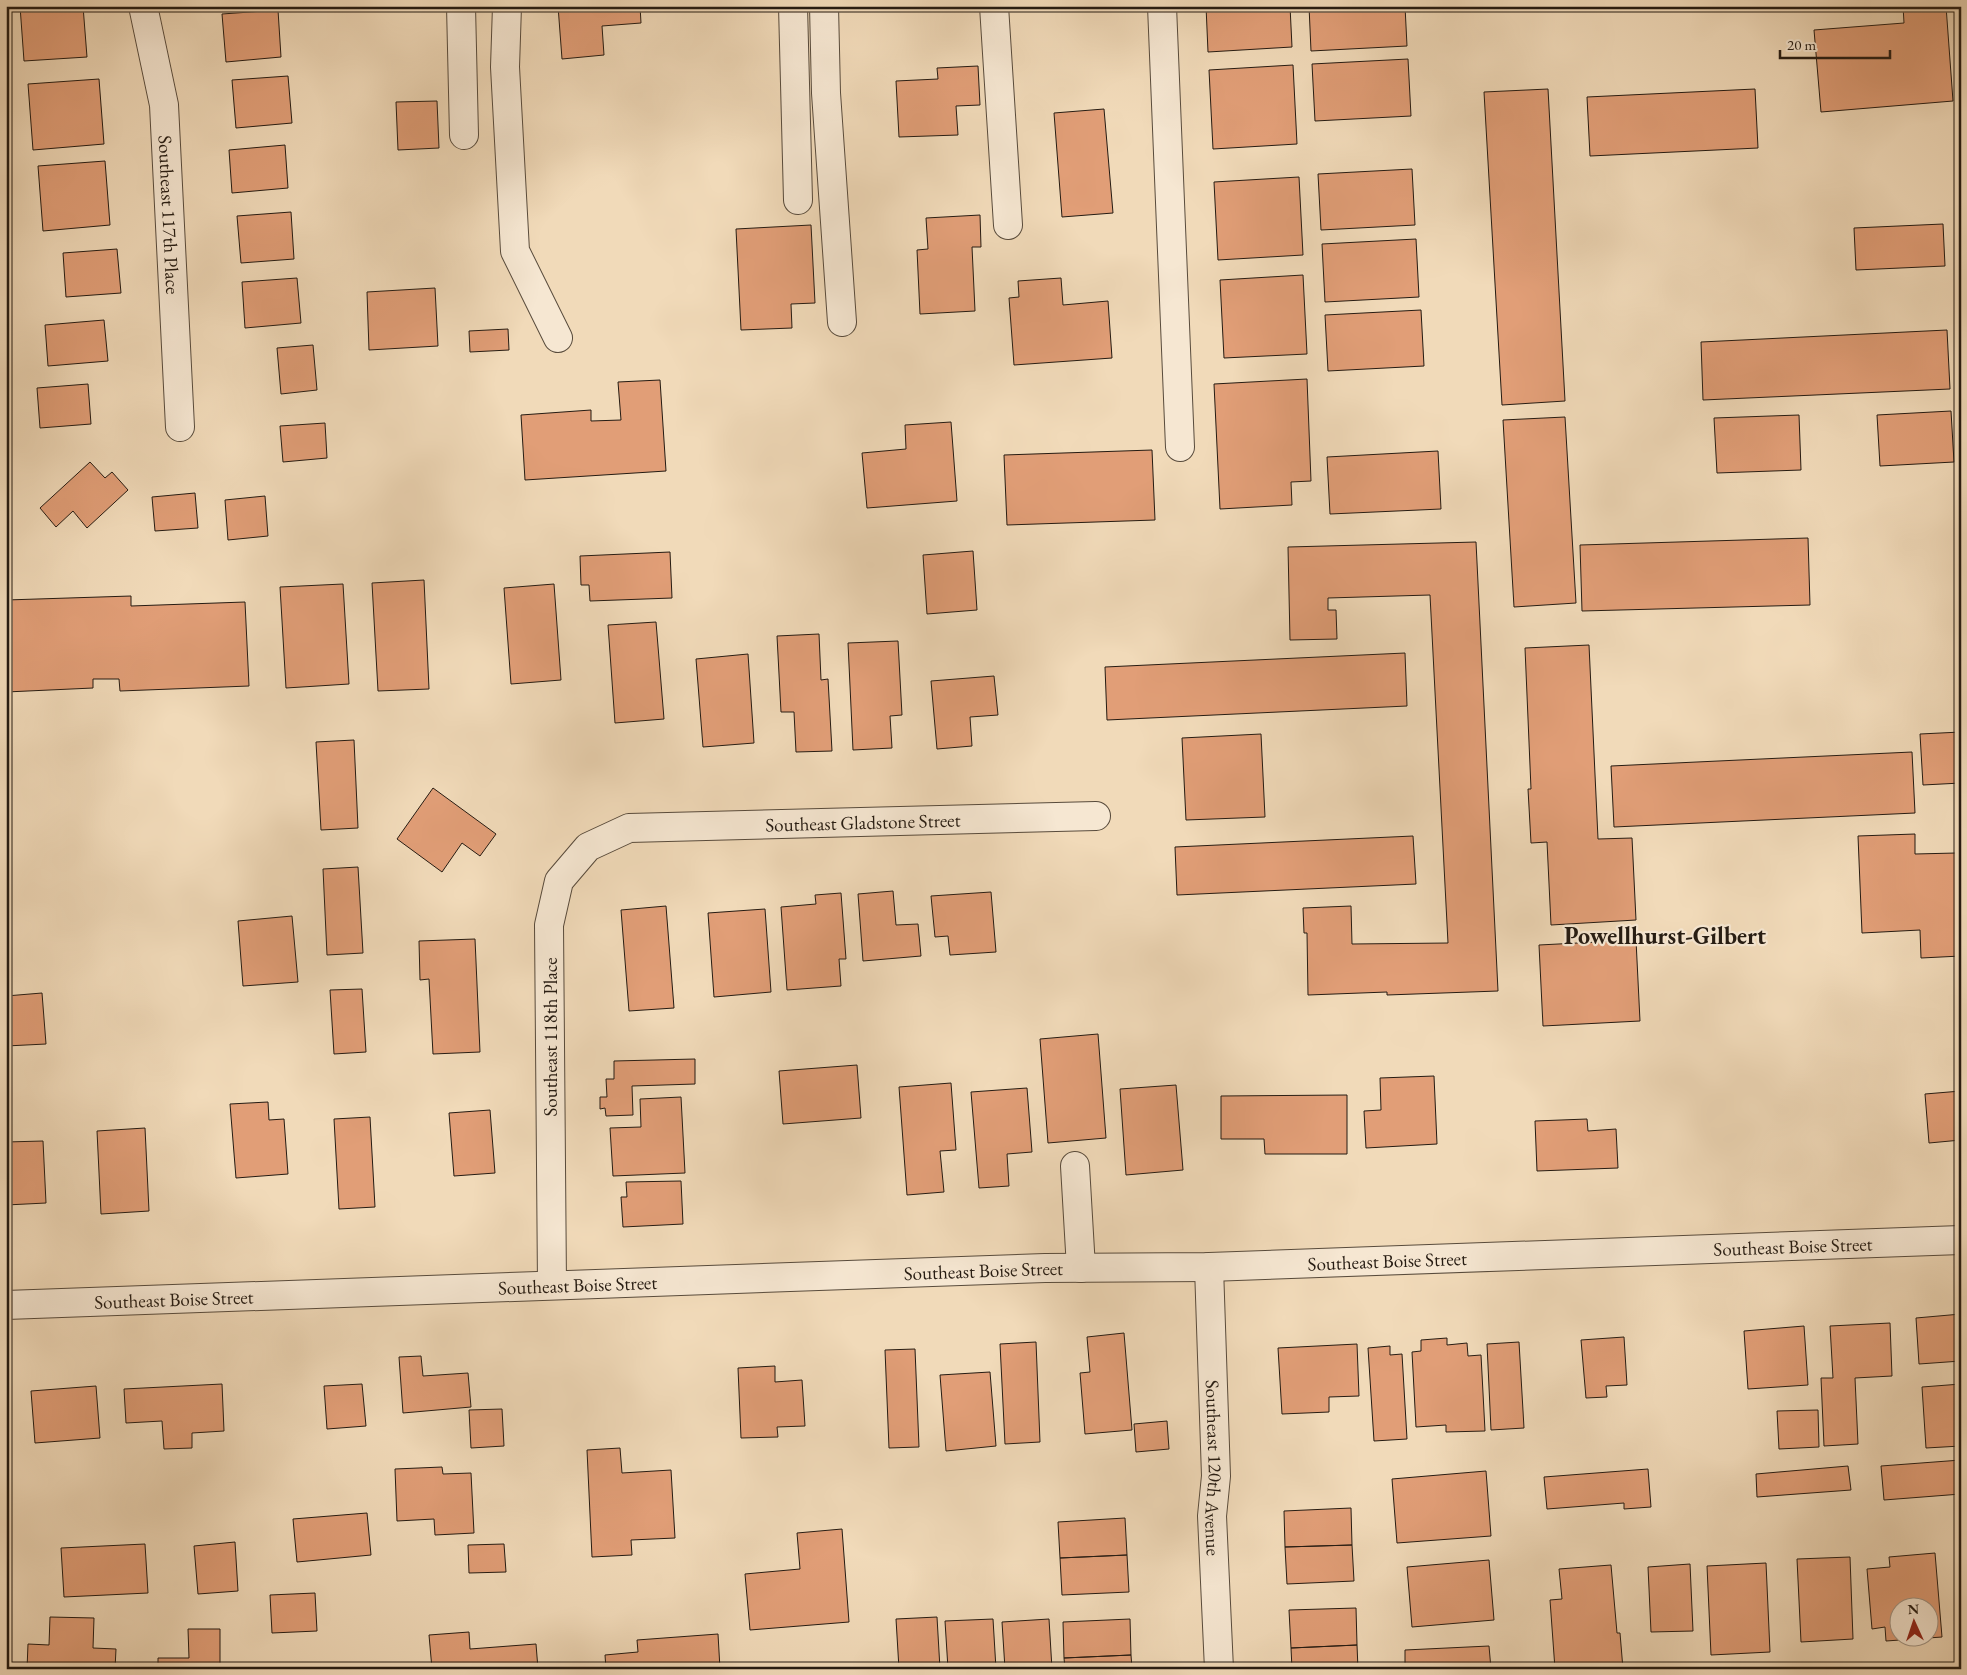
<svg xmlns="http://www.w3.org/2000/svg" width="1967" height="1675" viewBox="0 0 1967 1675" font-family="'EB Garamond',serif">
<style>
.building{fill:#e19e77;stroke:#251b12;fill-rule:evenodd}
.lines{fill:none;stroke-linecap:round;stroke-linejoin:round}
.minor-casing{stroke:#584b3c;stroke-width:30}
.minor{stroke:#f6e7d2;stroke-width:28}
.labels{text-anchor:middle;stroke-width:4.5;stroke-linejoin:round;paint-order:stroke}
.street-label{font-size:19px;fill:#251b12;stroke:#f6e7d2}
.district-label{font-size:24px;font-weight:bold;fill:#251b12;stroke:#f6e7d2}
</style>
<rect width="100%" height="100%" fill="#f1dab9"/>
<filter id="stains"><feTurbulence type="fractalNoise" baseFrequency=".004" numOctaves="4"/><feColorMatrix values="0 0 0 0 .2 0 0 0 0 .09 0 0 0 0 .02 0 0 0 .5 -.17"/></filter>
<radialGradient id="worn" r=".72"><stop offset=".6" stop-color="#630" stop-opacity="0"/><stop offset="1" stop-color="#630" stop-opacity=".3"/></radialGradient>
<!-- building -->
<path class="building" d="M20,6H83L87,57L24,61Z
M558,6H640L641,23L602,26L604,55L562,59Z
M1206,6H1290L1292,47L1208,52Z
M1309,6H1405L1407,46L1311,51Z
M1903,6H1946L1953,101L1821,112L1814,30L1904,23Z
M278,10L281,57L226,62L222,14Z
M1408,59L1411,116L1315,121L1312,64Z
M1293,65L1297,144L1213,149L1209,70Z
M978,66L980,105L956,106L958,135L899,137L896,81L938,79L937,68Z
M288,76L292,123L236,128L232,80Z
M99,79L104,144L33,150L28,84Z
M1548,89L1565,401L1502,405L1484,92Z
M1755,89L1758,148L1590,156L1587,97Z
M437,101L439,148L398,150L396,102Z
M1104,109L1113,213L1062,217L1054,113Z
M285,145L288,188L232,193L229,150Z
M105,161L110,225L43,231L38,166Z
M1412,169L1415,225L1321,230L1318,174Z
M1299,177L1303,255L1218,260L1214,182Z
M291,212L294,259L241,263L237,216Z
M980,215L981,247H972L975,311L920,314L917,250L928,249L926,218Z
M1943,224L1945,266L1856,270L1854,228Z
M811,225L815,303L791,304L792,328L741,330L736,229Z
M1416,239L1419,297L1325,302L1322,244Z
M117,249L121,293L66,297L63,253Z
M1303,275L1307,354L1224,358L1220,280Z
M297,278L301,323L245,328L242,282Z
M1061,278L1063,305L1108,301L1112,358L1014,365L1009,298L1019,297L1018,281Z
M435,288L438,346L369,350L367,292Z
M1421,310L1424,366L1328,371L1325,315Z
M104,320L108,361L48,366L45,325Z
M508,329L509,350L470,352L469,331Z
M1947,330L1950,389L1703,400L1701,342Z
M313,345L317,390L281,394L277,348Z
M1307,379L1311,481L1291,482L1292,505L1220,509L1214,384Z
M660,380L666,471L525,480L521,415L591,410V421L621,420L618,382Z
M88,384L91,424L40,428L37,388Z
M1951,411L1954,462L1880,466L1877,415Z
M1799,415L1801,470L1717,473L1714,418Z
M1565,417L1576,603L1514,607L1503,420Z
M951,422L957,501L867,508L862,453L906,449L905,425Z
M325,423L327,458L283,462L280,426Z
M1152,450L1155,520L1007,525L1004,455Z
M1438,451L1441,509L1330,514L1327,457Z
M90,462L105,478L112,472L128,490L87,528L73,511L56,527L40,508Z
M195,493L198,528L155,531L152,497Z
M265,496L268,536L228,540L225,500Z
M1808,538L1810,605L1582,611L1580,545Z
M1476,542L1498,991L1387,995V992L1308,995L1307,933H1304L1303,908L1351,906L1352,944L1448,943L1430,595L1328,598V610H1336L1337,639L1290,640L1288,547Z
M973,551L977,610L927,614L923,555Z
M670,552L672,598L590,601L589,585H581L580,556Z
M424,580L429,689L378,691L372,583Z
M343,584L349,684L286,688L280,587Z
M554,584L561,680L511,684L504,588Z
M131,596V606L245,602L249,686L120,691L119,679H93V688L6,692V600Z
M656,622L664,719L615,723L608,625Z
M819,634L821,680L828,679L832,751L796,752L794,712H781L777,636Z
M898,641L902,715L890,716L892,748L853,750L848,643Z
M1589,645L1598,839L1632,838L1636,920L1551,925L1547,842L1531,843L1528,789H1531L1525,648Z
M1405,653L1407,706L1107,720L1105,667Z
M748,654L754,743L703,747L696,659Z
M994,676L998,715L970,717L972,746L937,749L931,681Z
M1961,732V783L1923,785L1920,734Z
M1261,734L1265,817L1186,820L1182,738Z
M354,740L358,828L321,830L316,742Z
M1912,752L1915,813L1614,827L1611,766Z
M433,788L496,834L480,856L462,843L442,872L397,839Z
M1915,834V854L1956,853L1957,909H1961V956L1921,958L1920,930L1862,933L1858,836Z
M1413,836L1416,884L1177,895L1175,847Z
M358,867L363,953L327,955L323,869Z
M893,891L896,925L918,924L921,956L863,961L858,894Z
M991,892L996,952L950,955L948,936L935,937L931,896Z
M841,893L846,959H839L841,986L787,990L781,907L816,904L815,895Z
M666,906L674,1008L629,1011L621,910Z
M765,909L771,992L714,997L708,913Z
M292,916L298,982L243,986L238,921Z
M475,939L480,1052L433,1054L429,979L420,980L419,941Z
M1636,940L1640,1021L1543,1026L1539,945Z
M362,989L366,1052L334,1054L330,990Z
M42,993L46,1044L6,1046V996Z
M1098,1034L1106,1138L1048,1143L1040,1039Z
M695,1059V1084L632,1086L633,1115L606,1116L605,1108L600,1109V1097H607L606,1079H614V1061Z
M857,1065L861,1118L783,1124L779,1071Z
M1434,1076L1437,1144L1366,1148L1364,1111L1381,1110L1380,1078Z
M951,1083L956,1150L940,1151L944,1192L907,1195L899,1087Z
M1176,1085L1183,1170L1126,1175L1120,1089Z
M1027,1088L1032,1152L1007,1154L1009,1186L979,1188L971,1092Z
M1961,1091V1140L1929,1143L1925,1094Z
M1347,1095V1154H1265L1264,1139H1221V1096Z
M681,1097L685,1173L613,1176L610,1128L641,1127L640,1099Z
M268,1102L269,1120L284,1119L288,1174L236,1178L230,1104Z
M490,1110L495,1173L454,1176L449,1113Z
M370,1117L375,1207L339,1209L334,1119Z
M1587,1119L1588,1131L1616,1129L1618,1168L1537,1171L1535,1121Z
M145,1128L149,1211L101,1214L97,1131Z
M43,1141L46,1203L6,1205V1142Z
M681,1181L683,1224L623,1227L621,1197H627L626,1182Z
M1961,1314V1361L1919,1364L1916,1318Z
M1890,1323L1892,1376L1855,1378L1858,1444L1824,1446L1821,1378H1833L1830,1326Z
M1804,1326L1808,1385L1748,1389L1744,1331Z
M1124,1333L1132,1430L1085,1434L1080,1373L1090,1372L1087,1337Z
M1624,1337L1627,1385L1606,1386L1607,1397L1586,1398L1581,1340Z
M1447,1338V1345L1467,1343L1468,1356L1481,1355L1485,1431L1446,1432V1425L1416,1427L1412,1352L1421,1351V1340Z
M1036,1342L1040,1442L1005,1444L1000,1344Z
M1519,1342L1524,1428L1491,1430L1487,1344Z
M1357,1344L1359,1396L1329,1397V1412L1282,1414L1278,1348Z
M1390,1346V1355L1402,1354L1407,1439L1374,1441L1368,1348Z
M915,1349L919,1447L889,1448L885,1350Z
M421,1356L423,1376L468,1373L471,1407L403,1413L399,1357Z
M775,1366V1382L802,1380L805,1426L777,1427L778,1437L741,1438L738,1368Z
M990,1372L996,1446L946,1451L940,1375Z
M222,1384L224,1431L192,1433V1448L164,1449L162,1421L126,1423L124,1389Z
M362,1384L366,1426L327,1429L324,1386Z
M1961,1384V1446L1926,1448L1922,1387Z
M96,1386L100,1438L35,1443L31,1391Z
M502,1409L504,1446L471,1448L469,1410Z
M1818,1410L1819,1447L1779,1449L1777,1411Z
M1167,1421L1169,1449L1136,1452L1134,1424Z
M620,1448L622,1473L671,1470L675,1538L631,1540L632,1555L592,1557L587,1450Z
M1961,1460V1494L1884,1500L1881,1466Z
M1848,1466L1851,1490L1757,1497L1756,1474Z
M442,1467L443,1474L471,1473L474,1533L435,1535L434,1519L397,1521L395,1469Z
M1648,1469L1651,1507L1624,1509V1503L1547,1509L1544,1477Z
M1486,1471L1491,1536L1397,1543L1392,1479Z
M1351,1508L1352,1545L1285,1547L1284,1511Z
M367,1513L371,1555L297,1562L293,1519Z
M1125,1518L1127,1555L1060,1558L1058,1522Z
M842,1529L849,1622L750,1630L745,1574L800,1569L797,1533Z
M235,1542L238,1591L198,1594L194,1546Z
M145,1544L148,1593L64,1597L61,1548Z
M504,1544L506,1572L469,1573L468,1545Z
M1352,1545L1354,1581L1287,1584L1285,1547Z
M1935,1553L1942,1637L1886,1641L1885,1627L1872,1629L1867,1569L1890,1567L1889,1557ZM1900,1608H1930V1638H1900Z
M1127,1555L1129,1592L1062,1595L1060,1558Z
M1850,1557L1853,1639L1801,1642L1797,1559Z
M1957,1558H1961V1612Z
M1489,1560L1494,1620L1412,1627L1407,1567Z
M1766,1563L1770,1652L1711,1655L1707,1566Z
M1690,1564L1693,1631L1651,1632L1648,1567Z
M1611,1565L1617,1633H1620L1623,1669H1555L1550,1600L1562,1599L1559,1569Z
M315,1593L317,1631L272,1633L270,1595Z
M1356,1608L1357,1645L1291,1648L1289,1610Z
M50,1617L94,1618L93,1648L116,1649L115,1669H27L28,1644L49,1645Z
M937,1617L940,1669H899L896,1619Z
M993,1619L996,1669H948L945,1621Z
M1049,1619L1052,1669H1005L1002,1622Z
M1130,1619L1131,1655L1064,1658L1063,1622Z
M188,1629H220V1669H158V1658H189Z
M469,1632L470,1649L536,1644L538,1669H432L429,1635Z
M718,1634L720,1669H606L605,1655L638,1652L637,1640Z
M1357,1645L1358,1669H1292L1291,1648Z
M1489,1646L1491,1669H1405V1650Z
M1131,1655L1132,1669H1065L1064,1658Z"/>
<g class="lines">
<!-- minor casing -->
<g class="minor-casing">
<g id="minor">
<path id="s1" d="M143,6L164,105L180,427"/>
<path d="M461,6L464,135"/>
<path d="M507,6L505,67L515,251L558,338"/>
<path d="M793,6L798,200"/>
<path d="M824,6L826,93L842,322"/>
<path d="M994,6L1008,225"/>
<path d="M1162,6L1180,447"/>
<path d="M1075,1166L1081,1268"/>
<path id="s2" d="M1209,1267L1216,1476L1212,1516L1219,1669"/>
<path id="s3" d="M552,1285L549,925L559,881L588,847L629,828L1096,816"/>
<path id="s4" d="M6,1305L1045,1268L1209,1267L1961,1240"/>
</g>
</g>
<!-- minor -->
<use href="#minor" class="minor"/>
</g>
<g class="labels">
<!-- street labels -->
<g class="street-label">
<text dy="7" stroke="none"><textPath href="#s1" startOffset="211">Southeast 117th Place</textPath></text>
<text dy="7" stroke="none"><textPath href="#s3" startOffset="729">Southeast Gladstone Street</textPath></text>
<text transform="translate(550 1037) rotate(-90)" y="7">Southeast 118th Place</text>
<text dy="7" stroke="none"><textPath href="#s4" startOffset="1788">Southeast Boise Street</textPath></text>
<text dy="7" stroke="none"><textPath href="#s4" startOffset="1382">Southeast Boise Street</textPath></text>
<text dy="7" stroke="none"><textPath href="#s4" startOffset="978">Southeast Boise Street</textPath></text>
<text dy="7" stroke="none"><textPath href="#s4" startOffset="572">Southeast Boise Street</textPath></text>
<text dy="7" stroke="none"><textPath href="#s4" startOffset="168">Southeast Boise Street</textPath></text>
<text dy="7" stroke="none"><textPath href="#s2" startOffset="201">Southeast 120th Avenue</textPath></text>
</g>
<!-- district labels -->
<g class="district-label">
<text x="1665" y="944">Powellhurst-Gilbert</text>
</g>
</g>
<!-- margin -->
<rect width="1967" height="1675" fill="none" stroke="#f1dab9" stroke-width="25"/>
<rect x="8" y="8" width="1952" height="1660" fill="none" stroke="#251b12" stroke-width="2.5"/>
<rect x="12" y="12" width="1942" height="1650" fill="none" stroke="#251b12"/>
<!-- north arrow -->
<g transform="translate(1914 1622) rotate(357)"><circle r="24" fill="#f6e7d2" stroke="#a29585"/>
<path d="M0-4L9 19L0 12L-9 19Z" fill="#8f2418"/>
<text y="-8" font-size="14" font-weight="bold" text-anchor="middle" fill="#251b12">N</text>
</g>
<!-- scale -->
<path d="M1780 50v8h110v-8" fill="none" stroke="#251b12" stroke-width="2.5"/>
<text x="1787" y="50" font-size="15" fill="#251b12" stroke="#f6e7d2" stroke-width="4" paint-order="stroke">20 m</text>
<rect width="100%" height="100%" filter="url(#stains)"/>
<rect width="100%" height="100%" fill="url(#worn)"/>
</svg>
